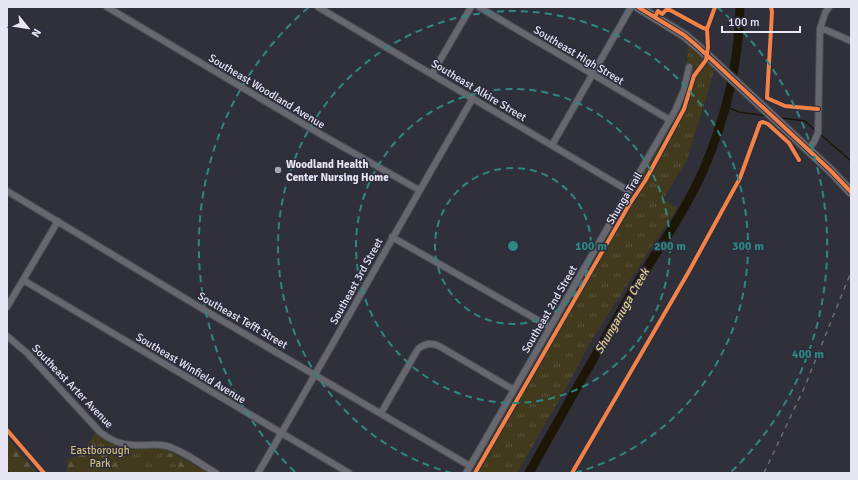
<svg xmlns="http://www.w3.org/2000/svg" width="858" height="480" viewBox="0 0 858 480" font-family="Signika,sans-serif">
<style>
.grass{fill:url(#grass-tufts)}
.forest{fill:url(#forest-firs)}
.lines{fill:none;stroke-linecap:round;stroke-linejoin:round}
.stream{stroke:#1b1606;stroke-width:1.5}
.river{stroke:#1b1606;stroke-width:9}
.street-casing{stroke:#4b4b53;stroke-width:8}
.secondary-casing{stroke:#4b4b53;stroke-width:11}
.street{stroke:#676770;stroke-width:6}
.secondary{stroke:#6c6c76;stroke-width:9}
.rail{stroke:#6c6c75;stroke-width:1.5;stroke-dasharray:5 5;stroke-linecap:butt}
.cycleway-casing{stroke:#2c2c3e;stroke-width:6}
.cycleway{stroke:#f48246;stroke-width:4}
.ring{fill:none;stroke:#2f8782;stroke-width:2;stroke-dasharray:7 5}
.poi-dot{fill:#a7a7b3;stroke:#2c2c3e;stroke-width:1.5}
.labels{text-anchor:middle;stroke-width:3;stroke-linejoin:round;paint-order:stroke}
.street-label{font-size:11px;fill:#e7e7f4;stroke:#2c2c3e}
.poi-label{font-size:11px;font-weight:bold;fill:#e7e7f4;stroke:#2c2c3e;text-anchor:start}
.park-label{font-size:11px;fill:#d1be78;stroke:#2c2c3e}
.water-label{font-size:12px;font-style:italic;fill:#e4d18a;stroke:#2c2c3e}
.centre{fill:#2f8782;stroke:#2c2c3e;stroke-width:2}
.ring-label{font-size:12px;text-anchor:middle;font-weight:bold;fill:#2f8782;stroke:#2c2c3e;stroke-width:3;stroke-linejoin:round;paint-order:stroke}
</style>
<defs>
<pattern id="grass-tufts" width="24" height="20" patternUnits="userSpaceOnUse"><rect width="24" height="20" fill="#413a1d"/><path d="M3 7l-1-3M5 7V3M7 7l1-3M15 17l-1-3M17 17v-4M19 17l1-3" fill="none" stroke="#5c563e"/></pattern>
<pattern id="forest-firs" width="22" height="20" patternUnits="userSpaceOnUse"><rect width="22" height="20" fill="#413a1d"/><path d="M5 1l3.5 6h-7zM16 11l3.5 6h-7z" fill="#5c563e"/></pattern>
</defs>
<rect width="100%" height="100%" fill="#30303a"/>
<!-- grass -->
<path class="grass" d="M688,43L715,68L687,160L663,199L677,208L596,333L562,395L517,473H469L681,106L690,75L691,66L687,65Z
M96,432L110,443L125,448L166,449L208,473H70Z"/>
<!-- forest -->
<path class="forest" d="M7,437L37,473H7Z
M90,441L105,450L112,448L123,454L129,463V473H67V461L79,454Z
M174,453L208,473H148L151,471L168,472L176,468L175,462L163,461L161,458L164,454Z"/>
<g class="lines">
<!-- stream -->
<path class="stream" d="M725,106L739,112L767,116
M781,118L805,121L815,130
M820,134L851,161
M7,470L9,473"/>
<!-- river -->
<path class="river" d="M529,473C561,415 594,357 628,299C652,257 683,216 703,171C725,120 739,63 740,7"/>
<!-- street casing -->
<g class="street-casing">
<path id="street" d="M107,7L322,135L419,190
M318,7L629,191
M479,7L670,120
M820,29L826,30L851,41
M432,74L471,7
M552,145L631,7
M808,150L814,142L818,133L820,29L825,13L829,7
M7,191L216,317L470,466
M392,237L550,327
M23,280L349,473
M7,307L58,221
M7,336L27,353L100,432C110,440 120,445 133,445C145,446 155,443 167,446C184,451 200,464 216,473
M381,413L418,349C424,344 431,342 439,346L514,390
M258,473C331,349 400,223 473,98
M466,473L675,111L684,90L689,67"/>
</g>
<!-- secondary casing -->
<g class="secondary-casing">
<path id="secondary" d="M638,7L684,35L696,45L830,170L851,192"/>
</g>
<!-- street -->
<use href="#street" class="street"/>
<!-- secondary -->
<use href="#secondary" class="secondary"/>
<!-- rail -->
<path class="rail" d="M764,473L805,386L851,272"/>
<!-- cycleway casing -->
<g class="cycleway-casing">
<path id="cycleway" d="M638,7L684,35L696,45L830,170L851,192
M771,7L772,12L767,98L785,106L818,109
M655,17L658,11L662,14L666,10H670L703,28L707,29
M7,430L44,473
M475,473L629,205L645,181L684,109L694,76L706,60L708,47L707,29L715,7
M572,473L688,273L740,178L760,123L763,122L768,124L789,143L799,160"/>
</g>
<!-- cycleway -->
<use href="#cycleway" class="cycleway"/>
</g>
<!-- distance rings -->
<g class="ring">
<circle cx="513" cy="246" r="78"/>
<circle cx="513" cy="246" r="157"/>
<path d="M452 473A235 235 0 1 1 574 473"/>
<path d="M295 472A314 314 0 0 1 309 7M717 7A314 314 0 0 1 731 472"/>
</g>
<!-- markers -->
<circle class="poi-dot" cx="278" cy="170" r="4"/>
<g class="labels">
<!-- street labels -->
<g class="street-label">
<text transform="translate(579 55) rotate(31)" y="4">Southeast High Street</text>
<text transform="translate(479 90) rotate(31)" y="4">Southeast Alkire Street</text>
<text transform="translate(267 91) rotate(31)" y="4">Southeast Woodland Avenue</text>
<text transform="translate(624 198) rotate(-59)" y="4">Shunga Trail</text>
<text transform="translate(356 281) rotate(-61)" y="4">Southeast 3rd Street</text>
<text transform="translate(549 309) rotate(-60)" y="4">Southeast 2nd Street</text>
<text transform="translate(243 320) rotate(30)" y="4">Southeast Tefft Street</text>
<text transform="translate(191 368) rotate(31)" y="4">Southeast Winfield Avenue</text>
<text transform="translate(73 386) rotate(46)" y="4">Southeast Arter Avenue</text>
</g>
<!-- poi labels -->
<g class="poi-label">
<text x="286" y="168">Woodland Health<tspan x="286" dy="13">Center Nursing Home</tspan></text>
</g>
<!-- park labels -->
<g class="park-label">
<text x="100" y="454">Eastborough<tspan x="100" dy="13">Park</tspan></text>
</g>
<!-- water labels -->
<g class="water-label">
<text transform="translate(622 311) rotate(-60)" y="4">Shunganuga Creek</text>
</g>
</g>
<circle cx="513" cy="246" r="6" class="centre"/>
<g class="ring-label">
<text x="591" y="250">100 m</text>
<text x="670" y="250">200 m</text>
<text x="748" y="250">300 m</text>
<text x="808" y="358">400 m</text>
</g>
<!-- border -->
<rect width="858" height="480" fill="none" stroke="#e7e7f4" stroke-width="16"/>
<!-- north arrow -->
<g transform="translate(28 28) rotate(120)" stroke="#2c2c3e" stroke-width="3" paint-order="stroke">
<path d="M0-3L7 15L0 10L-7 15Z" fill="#e7e7f4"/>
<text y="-6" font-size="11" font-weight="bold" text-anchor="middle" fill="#e7e7f4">N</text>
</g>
<!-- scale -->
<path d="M722 26v6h78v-6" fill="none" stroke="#e7e7f4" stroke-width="2"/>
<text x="728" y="26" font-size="12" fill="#e7e7f4" stroke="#2c2c3e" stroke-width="3" paint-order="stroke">100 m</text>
</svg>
